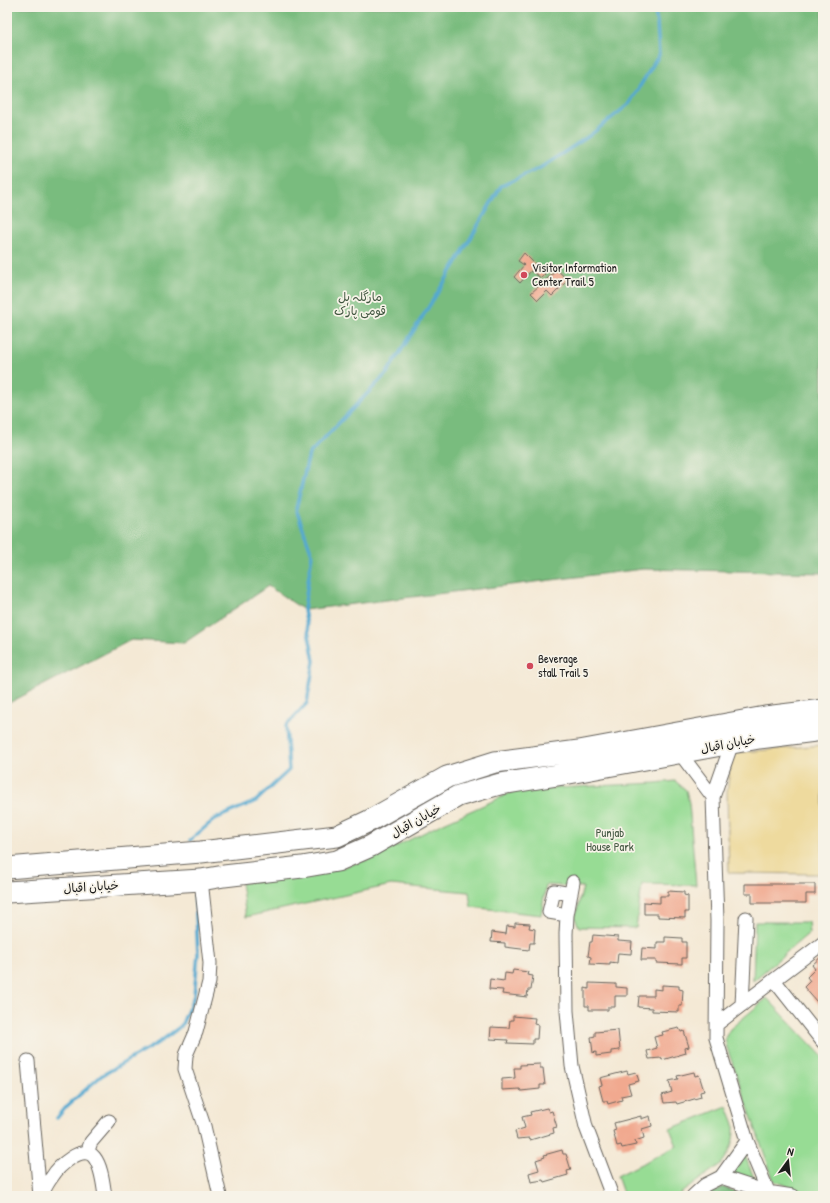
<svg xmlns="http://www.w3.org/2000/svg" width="830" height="1203" viewBox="0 0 830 1203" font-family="'Patrick Hand','Playpen Sans Arabic',sans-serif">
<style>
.green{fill:#97dc94;stroke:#5a7c58}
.forest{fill:#79bc7e;stroke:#4a6c4d}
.sand{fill:#eeda9e;stroke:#857b5d}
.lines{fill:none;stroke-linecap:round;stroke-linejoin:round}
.stream{stroke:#54a9d0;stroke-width:3.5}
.building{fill:#f1a98f}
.street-casing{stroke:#68645d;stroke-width:15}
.primary-casing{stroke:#68645d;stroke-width:23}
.street{stroke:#fff;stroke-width:13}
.primary{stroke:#fff;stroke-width:21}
.poi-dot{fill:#d1495b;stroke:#f7f3e8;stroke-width:1.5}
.labels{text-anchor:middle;stroke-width:3.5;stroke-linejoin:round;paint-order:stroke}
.poi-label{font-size:12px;fill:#1c1c1c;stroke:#f7f3e8;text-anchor:start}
.park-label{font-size:12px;fill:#415640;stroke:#f7f3e8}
.street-label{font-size:12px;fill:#1c1c1c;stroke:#f7f3e8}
</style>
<rect width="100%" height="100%" fill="#f7f3e8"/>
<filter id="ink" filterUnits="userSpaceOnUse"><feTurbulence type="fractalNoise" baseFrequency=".025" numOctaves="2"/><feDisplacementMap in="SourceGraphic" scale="8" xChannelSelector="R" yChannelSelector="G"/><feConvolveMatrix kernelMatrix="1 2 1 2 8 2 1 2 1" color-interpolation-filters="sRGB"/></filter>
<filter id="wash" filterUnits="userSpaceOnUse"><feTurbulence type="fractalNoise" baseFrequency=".012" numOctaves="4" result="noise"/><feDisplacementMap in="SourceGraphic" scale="16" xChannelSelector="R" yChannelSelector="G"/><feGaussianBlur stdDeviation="0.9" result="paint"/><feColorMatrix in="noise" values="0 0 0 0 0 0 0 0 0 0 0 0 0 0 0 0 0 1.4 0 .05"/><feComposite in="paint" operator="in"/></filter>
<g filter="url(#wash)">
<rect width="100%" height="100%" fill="#f4e9d5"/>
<!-- green -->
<path class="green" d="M675,781L686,790L689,803L696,885L642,884L636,928L579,927L575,918L583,887L546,885L541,915L471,907L469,892L391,885L246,917L241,883L337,869L373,858L437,826L517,790L655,783Z
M755,922H808L809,933L753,981Z
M767,998L823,1057V1196L805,1193L774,1181L727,1048L725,1038L730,1029Z
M727,1106L734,1124V1133L732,1145L728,1154L722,1163L677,1196H624L617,1176L677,1146L670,1129Z
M745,1156L755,1180L733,1173Z"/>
<!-- forest -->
<path class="forest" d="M7,7H823V573L643,569L304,610L268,586L184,643L131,640L7,704Z
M723,1187L746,1196H706Z"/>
<!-- sand -->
<path class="sand" d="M823,745V874L729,873L727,792L732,753Z"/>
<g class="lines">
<!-- stream -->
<path class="stream" d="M190,840L215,819L256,801L289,770L286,726L307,703L314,661L304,610L312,554L296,509L309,454L387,373L455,265L501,186L540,168L589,136L629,104L659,55L657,22L654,7
M57,1118L67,1106L101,1076L161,1041L181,1026L194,996L198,954L195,895"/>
</g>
<g id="blocks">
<!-- building -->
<path class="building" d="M524,253L545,274L541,278L531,271L520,283L514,277L524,265L518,261Z
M557,270L568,280L552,296L547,291L538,300L531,293Z
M745,884H815V894H806V903H752V894H745Z
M668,891L684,892V895L688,896V912H685V918L658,917V914H644V902L660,903V896H668Z
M515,923L530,924L529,928L535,929L534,943H530L529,950L505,947V943L491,942L492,932L506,934L507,926L515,927Z
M593,935L618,937V941L632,942L631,954L618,953L617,963L610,962V965L590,964L591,957L588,956L590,942H592Z
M665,937L682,938V942H686V958H682V964L656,963V960H641L642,948L657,949V942H665Z
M823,955V1009L804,987L810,981L807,977L815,969L812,965Z
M513,970L528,972L527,975L533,976L531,990H528L527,997L502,994L503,990L489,989L490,979L504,981L505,973L512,974Z
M589,983L616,984V987L627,988V996H615V1007H608V1010H589V1006H585V988L589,989Z
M662,985L679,986V989L683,990L682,1006H679V1012L652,1011V1008L638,1007L639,996H654V989L662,990Z
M513,1016L535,1018L534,1024L538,1025L537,1039H533V1044L507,1043L508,1040L490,1039L491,1027L509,1028L510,1020H513Z
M679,1028L681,1032L684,1031L689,1047L685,1048L686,1053L662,1060L661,1058L649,1059L647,1051L657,1048L654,1037L663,1035L662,1032Z
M618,1030L620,1050L611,1051V1054L596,1056V1052L593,1053L591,1037L595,1036V1032Z
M540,1064V1068H543L545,1085H540V1089L521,1091L520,1089L502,1090V1079L515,1078L514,1068H520V1065Z
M627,1071L628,1074L636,1072L639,1081L628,1084L631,1094L621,1096L622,1100L608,1104L607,1101H603L599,1086L602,1085L600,1078Z
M694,1072L695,1076L699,1075L704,1091L700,1092L701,1097L677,1104L676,1102L664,1103L662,1095L672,1092L669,1081L678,1079L677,1076Z
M547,1108L549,1112L552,1111L557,1127L553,1128L554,1133L530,1140L529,1138L517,1139L515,1131L525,1128L522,1117L531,1115L530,1112Z
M641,1116V1119L650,1116L652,1126L642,1129L644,1138L635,1141L636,1145L622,1148L621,1145L617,1146L613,1131L616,1130L614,1123Z
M562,1150L563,1154H566L571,1170L567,1171L568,1175L544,1182L543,1180L531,1182L529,1173L539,1170L536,1160L545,1157L544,1155Z"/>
</g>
</g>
<g filter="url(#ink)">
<use href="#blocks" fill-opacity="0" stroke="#68645d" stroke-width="1"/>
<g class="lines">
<!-- street casing -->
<g class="street-casing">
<path id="street" d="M732,743L713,797L717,921L716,1038L747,1141L770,1196
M679,752L713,797
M201,880L210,963L209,982L196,1032L186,1055L185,1069L204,1126L220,1196
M573,882L567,915L566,934L567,1011L572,1066L586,1127L612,1196
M567,915L549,912L554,891L571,894
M774,980L823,943
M742,1005L746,918
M717,1024L774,980L823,1042
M28,1061L40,1196
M87,1153L91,1142L109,1121
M721,1177L767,1192L793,1196
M41,1196C44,1190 47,1183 52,1177C58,1167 83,1143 94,1157C102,1167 103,1184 105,1196
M693,1196L705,1185L721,1177L747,1141"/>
</g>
<!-- primary casing -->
<g class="primary-casing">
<path id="primary" d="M7,868L201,852L337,836L369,821L447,777L495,762L579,751L765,717L823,710
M7,892L201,880L224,876L302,867L337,861L371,846L458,796L500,784L564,774L759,738L823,730"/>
</g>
<!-- street -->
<use href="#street" class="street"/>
<!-- primary -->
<use href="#primary" class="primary"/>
</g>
</g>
<!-- markers -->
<g class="poi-dot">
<circle cx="524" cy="275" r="4"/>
<circle cx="530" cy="666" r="4"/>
</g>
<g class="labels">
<!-- poi labels -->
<g class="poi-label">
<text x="532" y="272">Visitor Information<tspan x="532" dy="14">Center Trail 5</tspan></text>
<text x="538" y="663">Beverage<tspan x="538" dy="14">stall Trail 5</tspan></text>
</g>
<!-- park labels -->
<g class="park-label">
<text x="360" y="301">مارگلہ ہل<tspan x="360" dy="14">قومی پارک</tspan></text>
<text x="610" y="837">Punjab<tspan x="610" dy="14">House Park</tspan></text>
</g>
<!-- street labels -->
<g class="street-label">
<text transform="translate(728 744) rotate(-11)" y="4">خیابان اقبال</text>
<text transform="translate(416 821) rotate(-30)" y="4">خیابان اقبال</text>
<text transform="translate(91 887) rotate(-4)" y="4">خیابان اقبال</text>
</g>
</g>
<!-- margin -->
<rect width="830" height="1203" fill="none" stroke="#f7f3e8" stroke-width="24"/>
<!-- north arrow -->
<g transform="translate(788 1161) rotate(15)" stroke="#f7f3e8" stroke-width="3" paint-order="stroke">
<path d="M0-3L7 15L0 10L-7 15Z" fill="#1c1c1c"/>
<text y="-6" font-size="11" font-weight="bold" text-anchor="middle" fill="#1c1c1c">N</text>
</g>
</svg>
